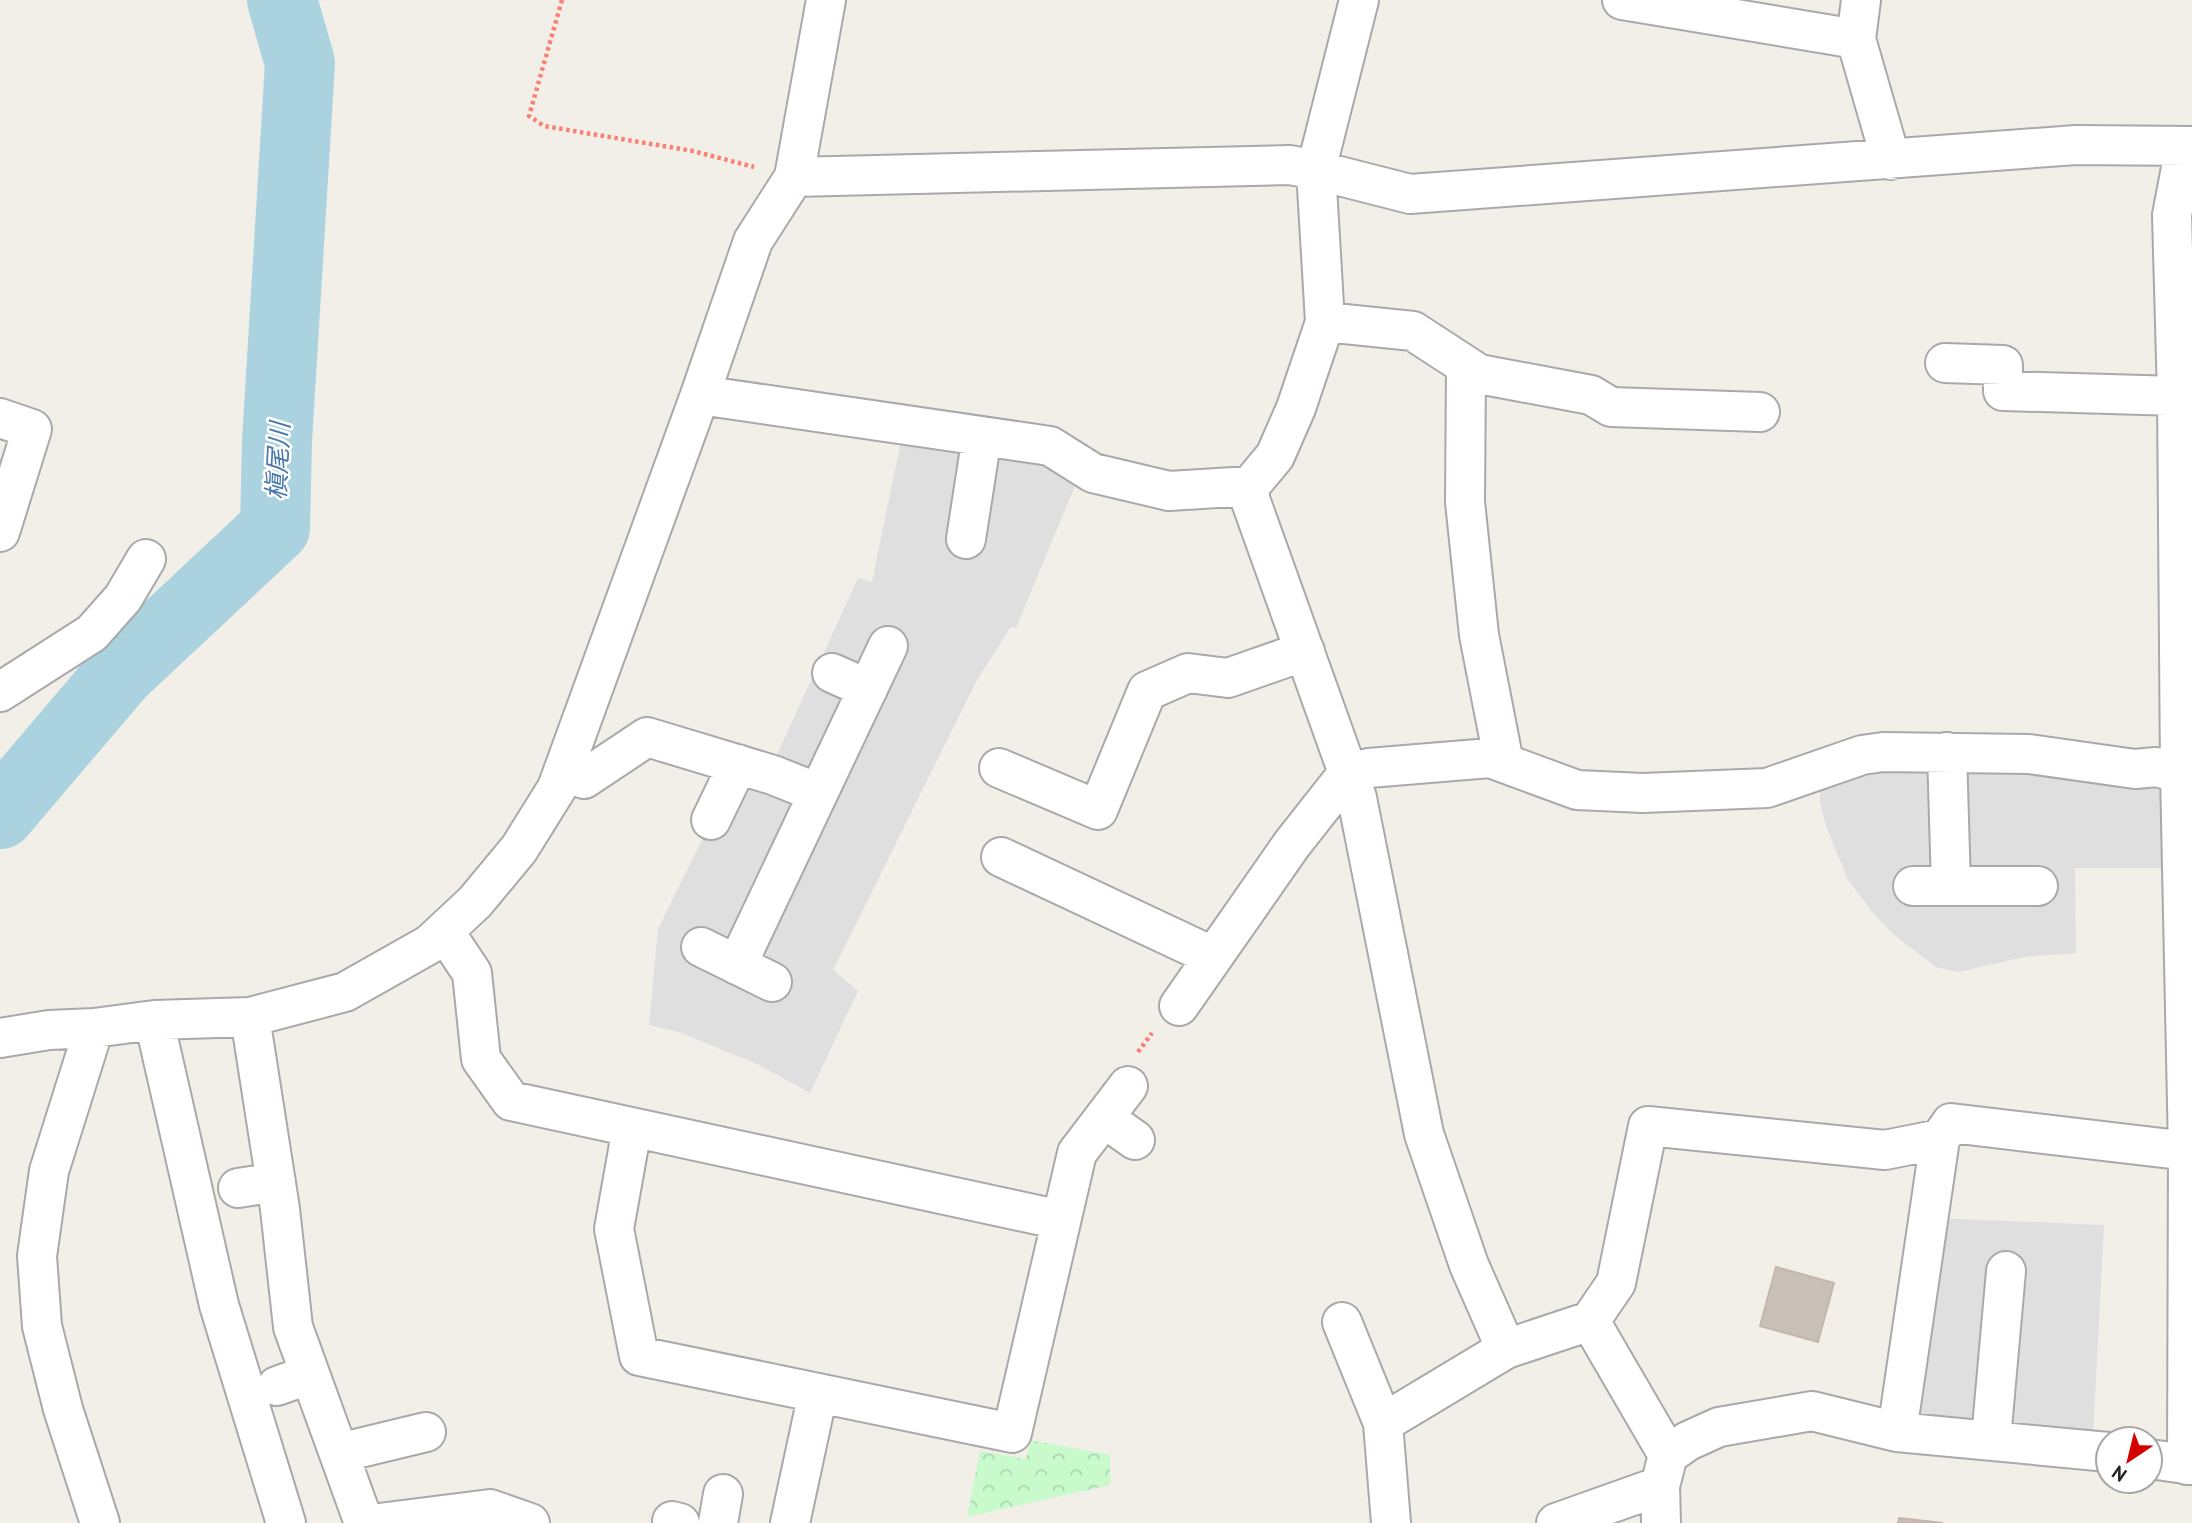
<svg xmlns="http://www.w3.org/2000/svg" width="2192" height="1523" viewBox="0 0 2192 1523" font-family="'PT Sans','Noto Sans JP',sans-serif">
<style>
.residential{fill:#e0dfdf}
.park{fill:url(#park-crowns)}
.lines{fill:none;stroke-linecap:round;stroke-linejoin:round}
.river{stroke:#aad3df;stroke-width:70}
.building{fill:#c7bfb8;stroke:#c4b6ab;stroke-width:2}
.minor-casing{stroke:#a9a9a9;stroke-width:42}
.path{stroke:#fa8072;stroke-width:4.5;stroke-dasharray:3.5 3.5;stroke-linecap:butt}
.minor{stroke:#fff;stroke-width:38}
.labels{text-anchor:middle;stroke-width:5;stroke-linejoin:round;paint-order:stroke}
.water-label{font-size:26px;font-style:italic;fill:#4a7aab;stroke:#fff}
</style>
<defs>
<pattern id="park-crowns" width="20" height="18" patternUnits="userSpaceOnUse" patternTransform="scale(1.75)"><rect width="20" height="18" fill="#c8facc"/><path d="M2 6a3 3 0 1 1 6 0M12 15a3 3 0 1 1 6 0" fill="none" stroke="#acd6af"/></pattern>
</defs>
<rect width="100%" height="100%" fill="#f2efe9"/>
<!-- residential -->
<path class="residential" d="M902,436L1016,453L1079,476L1016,628H1010L977,680L833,970L858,991L810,1093L759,1065L679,1032L649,1025L658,929L710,824L738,790L774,761L858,578L872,582Z
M1879,763L2155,778L2170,792L2171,868H2075L2076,953L2024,957L1958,972L1936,967L1893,934L1874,914L1848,880L1826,826L1820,802V780Z
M1934,1218L2104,1225L2093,1436L1915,1420Z"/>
<!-- park -->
<path class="park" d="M1031,1440L1110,1455V1485L967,1517L980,1451L1026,1459Z"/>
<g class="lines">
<!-- river -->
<path class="river" d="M0,814L120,673L275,528L277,441L300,63L282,0"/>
</g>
<!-- building -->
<path class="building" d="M1776,1267L1834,1283L1818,1342L1760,1326Z
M1899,1518L1943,1523H1898Z"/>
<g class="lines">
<!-- minor casing -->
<g class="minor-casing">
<path id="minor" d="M1359,0L1316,170L1325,322L1296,408L1275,456L1250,486V499L1357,798L1424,1134L1469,1265L1506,1349
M1622,0L1856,39
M1861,0L1856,39L1891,160
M2185,147L2172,215L2177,396L2180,772L2188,1151L2187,1465
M794,177L826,0
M1325,322L1413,331L1479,374L1591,395L1611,407L1760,412
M1945,363L2003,365V391L2177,396
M1466,366L1465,502L1479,635L1504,763
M700,395L1050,446L1093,473L1169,491L1250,486
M0,418L32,429L0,532
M966,539L982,436
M832,673L868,689
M0,692L92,633L123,598L146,559
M1947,752L1951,886
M999,768L1098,810L1147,691L1188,673L1228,678L1305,651
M563,771L584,779L647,737L773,775L818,793
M711,820L738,764
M1001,857L1212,956
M1913,886H2038
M444,931L472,973L481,1059L511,1101L1061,1220
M701,947L772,982
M737,965L888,646
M1179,1006L1292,844L1348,773L1369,768L1490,758L1577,790L1643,793L1767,788L1862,755L1883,752L2029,754L2135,769L2156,767L2192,776
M250,1017L280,1209L293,1327L364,1523
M154,1020L219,1305L286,1523
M94,1028L49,1171L37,1256L42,1326L63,1409L100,1523
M0,1038L49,1030L94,1028L154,1020L250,1017L345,992L430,944L475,902L519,849L557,788L700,395L753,241L794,177L1290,165L1316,170L1410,194L2076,145L2192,146
M1104,1118L1135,1140
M632,1128L614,1229L639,1356L1012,1433L1077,1153L1128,1086
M1940,1139L1951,1123L2188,1151
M238,1188L276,1182
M1590,1321L1668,1455L1660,1486L1661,1523
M1342,1322L1383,1423L1391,1523
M277,1386L310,1374
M1383,1423L1506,1349L1590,1321L1616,1283L1648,1126L1885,1150L1940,1139L1897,1432
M1991,1439L2006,1271
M339,1453L426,1432
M1668,1455L1688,1441L1719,1427L1812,1411L1897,1432L2108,1452
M2150,1459L2192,1465
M672,1521L680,1523
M379,1523L490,1509L530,1523
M718,1523L723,1494
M790,1523L818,1393
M1556,1523L1660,1486"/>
</g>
<!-- path -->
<path class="path" d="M562,0L529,116L544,126L693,151L754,167
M1138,1052L1152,1033"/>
<!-- minor -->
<use href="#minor" class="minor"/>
</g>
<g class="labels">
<!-- water labels -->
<g class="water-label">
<text transform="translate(278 461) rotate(-87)" y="9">槇尾川</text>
</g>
</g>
<!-- north arrow -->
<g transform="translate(2129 1460) rotate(215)"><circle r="33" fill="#ffffff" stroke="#a7a7a7" stroke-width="2"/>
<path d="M0-5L12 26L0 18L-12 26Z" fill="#d40000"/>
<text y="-10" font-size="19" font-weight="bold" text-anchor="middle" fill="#222222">N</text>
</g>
</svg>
